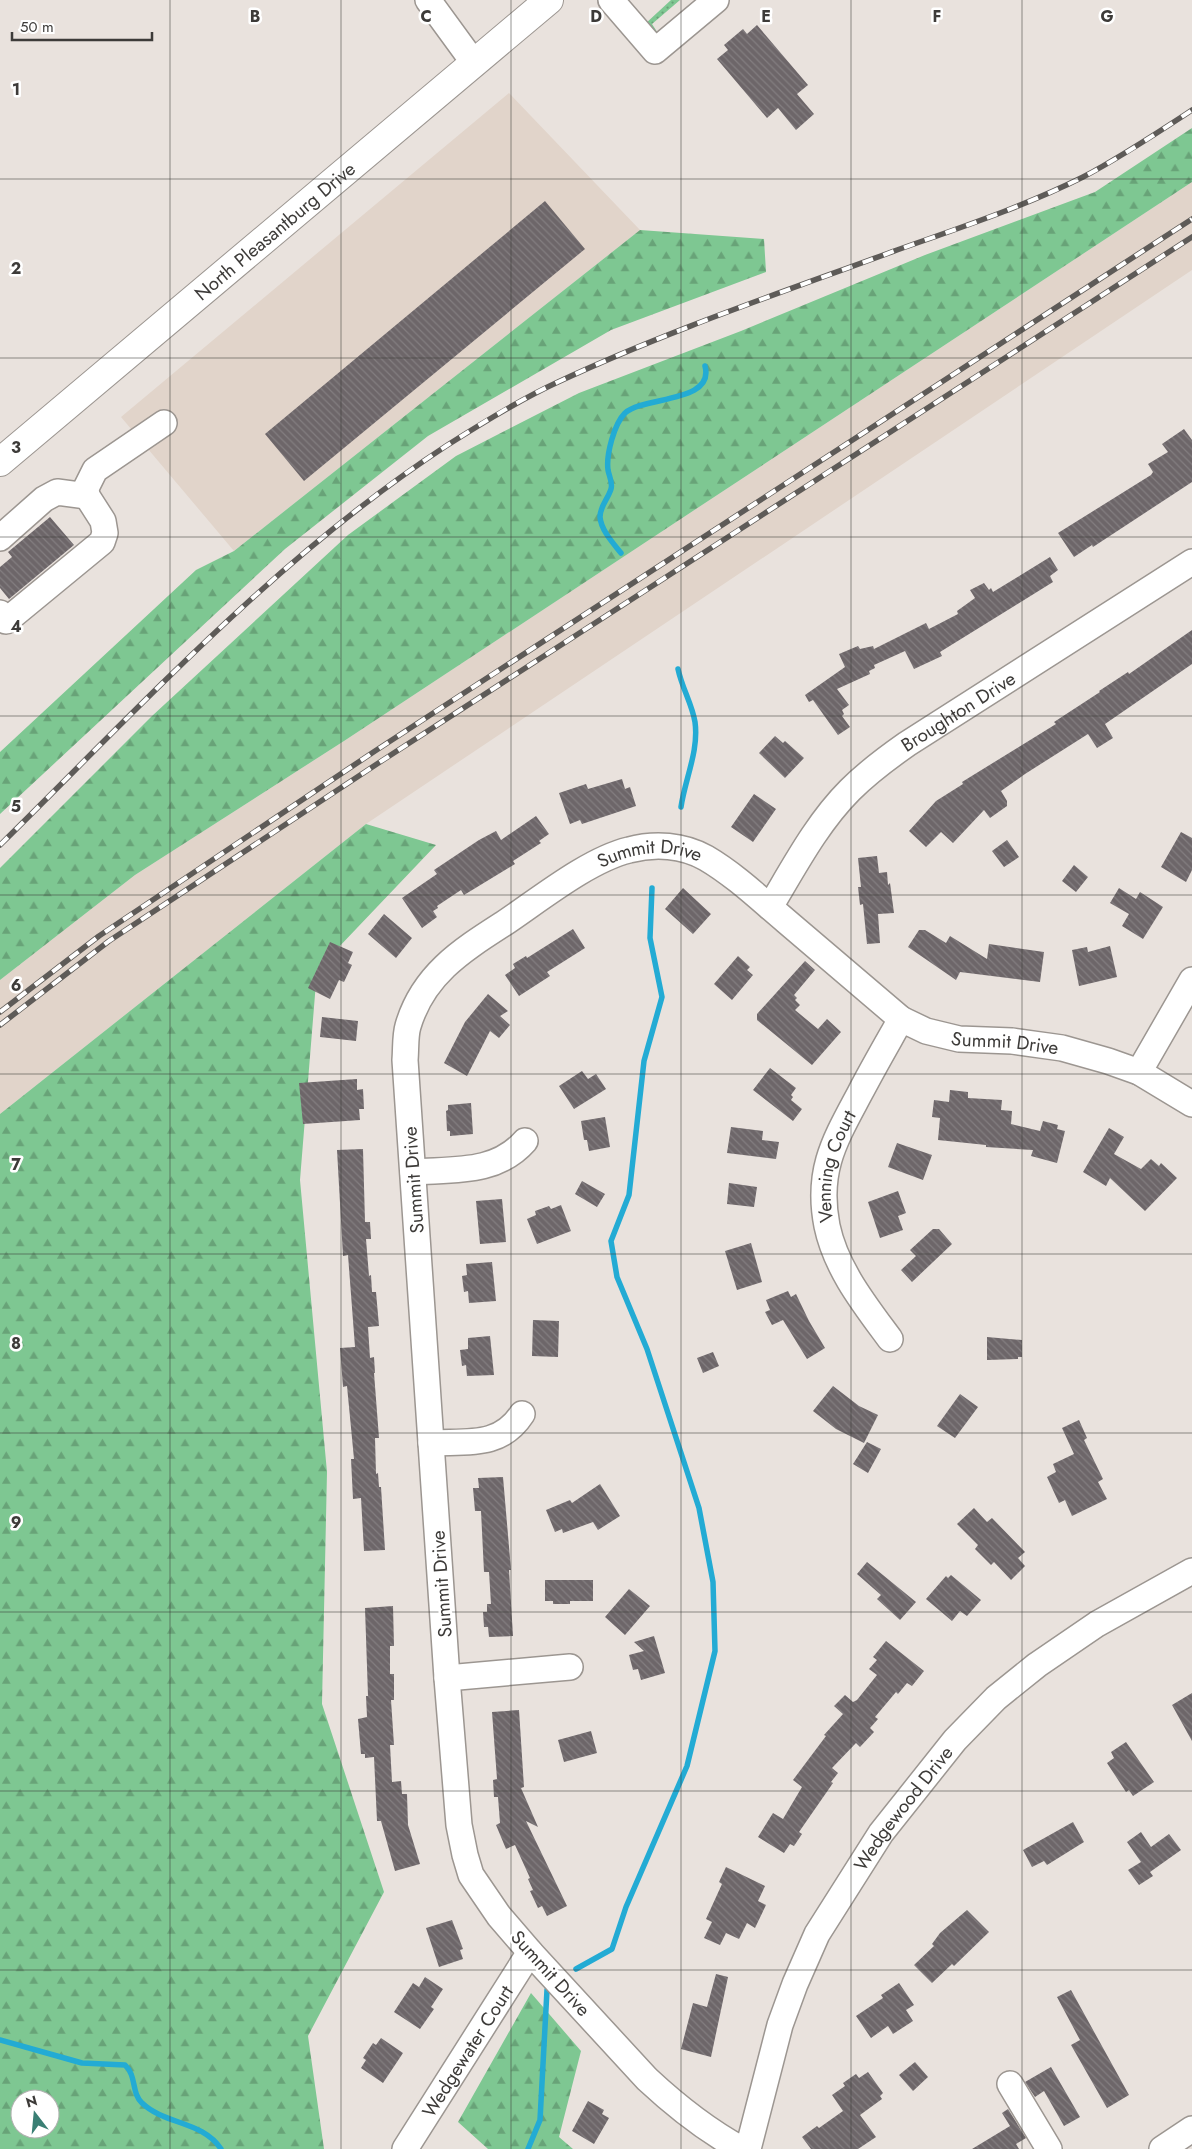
<svg xmlns="http://www.w3.org/2000/svg" width="1192" height="2149" viewBox="0 0 1192 2149" font-family="Jost,sans-serif">
<style>
.built{fill:#e1d4ca}
.grass{fill:url(#grass-dots)}
.forest{fill:url(#forest-firs);fill-rule:evenodd}
.lines{fill:none;stroke-linecap:round;stroke-linejoin:round}
.stream{stroke:#23abd4;stroke-width:5.5}
.building{fill:url(#building-back-hatch)}
.minor-casing{stroke:#9c9691;stroke-width:28}
.major-casing{stroke:#9c9691;stroke-width:30}
.minor{stroke:#fff;stroke-width:25}
.major{stroke:#fff;stroke-width:28}
.rail-casing{stroke:#5e5b58;stroke-width:5.5}
.rail{stroke:#fff;stroke-width:4;stroke-dasharray:11;stroke-linecap:butt}
.grid{fill:none;stroke:#3d3b39;stroke-width:1;stroke-opacity:0.55}
.labels{text-anchor:middle;stroke-width:5;stroke-linejoin:round;paint-order:stroke}
.street-label{font-size:19px;fill:#3d3b39;stroke:#fff}
.grid-label{font-size:16px;text-anchor:middle;font-weight:bold;fill:#3d3b39;stroke:#fff;stroke-width:5;stroke-linejoin:round;paint-order:stroke}
</style>
<defs>
<pattern id="grass-dots" width="8" height="8" patternUnits="userSpaceOnUse" patternTransform="scale(1.25)"><rect width="8" height="8" fill="#7ec792"/><path d="M2 2h.1M6 6h.1" fill="none" stroke="#68a378" stroke-width="1.8" stroke-linecap="round"/></pattern>
<pattern id="forest-firs" width="22" height="20" patternUnits="userSpaceOnUse" patternTransform="scale(1.25)"><rect width="22" height="20" fill="#7ec792"/><path d="M5 1l3.5 6h-7zM16 11l3.5 6h-7z" fill="#68a378"/></pattern>
<pattern id="building-back-hatch" width="6" height="6" patternUnits="userSpaceOnUse" patternTransform="scale(1.25)"><rect width="6" height="6" fill="#6d6669"/><path d="M-1 5l2 2M0 0l6 6M5-1l2 2" fill="none" stroke="#837e80"/></pattern>
</defs>
<rect width="100%" height="100%" fill="#e9e2dd"/>
<!-- built -->
<path class="built" d="M509,93L640,230L234,551L121,417Z
M1192,182V270L366,824L0,1114V980L135,875L344,741Z"/>
<!-- grass -->
<path class="grass" d="M671,0H680L652,24L661,38L645,24Z"/>
<!-- forest -->
<path class="forest" d="M1192,128V182L344,741L135,875L0,980V868L152,716L348,535L456,456L579,393L741,331L925,255L1095,192Z
M640,230L764,239L766,272L611,330L428,436L285,549L0,814V752L196,570L234,551Z
M366,824L436,845L317,970L300,1180L327,1472L322,1704L384,1892L308,2036L324,2149H0V1114ZM20,2099H50V2129H20Z
M531,1993L581,2051L559,2137L573,2149H488L458,2122Z"/>
<g class="lines">
<!-- stream -->
<path class="stream" d="M621,553C613,543 601,530 600,517C600,506 608,499 611,489C613,483 609,476 608,470C606,455 614,424 625,413C644,396 715,403 705,366
M678,669C682,688 692,704 695,722C699,751 685,779 681,807
M576,1969L612,1949L626,1907L687,1766L715,1651L713,1582L699,1508L647,1349L617,1277L611,1241L629,1195L644,1061L662,997L650,938L652,888
M0,2040L82,2063L125,2065C137,2076 131,2093 142,2103C165,2125 203,2121 221,2149
M528,2149L540,2120L547,1990"/>
</g>
<!-- building -->
<path class="building" d="M757,25L808,85L797,94L814,114L796,130L778,108L767,118L717,59L728,50L724,45L743,29L747,34Z
M545,201L585,249L304,481L265,434Z
M1184,429L1192,440V482L1093,547L1092,545L1074,557L1058,533L1151,475L1153,472L1148,464L1168,452L1162,444Z
M50,517L74,545L9,599L0,588V567L12,557L8,552Z
M1050,557L1058,570L1050,576L1053,582L940,652L942,656L914,669L905,651L874,665L875,668L869,671L870,674L837,689L849,705L842,710L844,714L842,716L850,727L838,735L813,700L809,702L805,695L845,667L839,654L858,646L860,649L873,646L874,649L926,623L929,629L958,614L957,611L975,598L970,590L984,583L989,590L991,588L993,592Z
M1192,630V664L1105,724L1113,738L1097,748L1088,734L1025,774L1001,791L1007,801V806L990,818L984,810L953,843L941,832L926,847L909,831L936,801L963,784L962,782L1056,724L1054,722L1100,692L1099,691L1128,672L1129,674Z
M775,736L783,743L785,741L804,758L785,778L759,753Z
M622,779L625,789L630,787L636,806L582,824L580,820L570,824L559,793L586,784L588,789Z
M754,794L776,809L753,842L731,827Z
M536,816L549,834L539,841L541,843L513,861L515,864L464,895L461,890L437,906L438,908L433,911L437,917L422,928L402,898L437,874L434,870L479,840L496,831L501,840Z
M1181,832L1192,838V870L1186,882L1161,867Z
M1007,840L1019,857L1004,867L992,851Z
M877,856L879,873L887,872L888,885L890,883L894,913L878,914L880,943L867,944L863,904L860,905L858,887H861L858,858Z
M1074,865L1088,877L1076,892L1062,881Z
M683,888L711,914L693,934L665,909Z
M1119,888L1136,899L1140,892L1163,907L1143,939L1122,926L1129,914L1110,903Z
M384,914L412,938L396,958L368,934Z
M573,929L585,948L547,972L550,976L519,996L505,975L515,968L513,964L526,956L527,958Z
M919,930H925L946,943L950,936L987,959L989,944L1044,952L1040,982L960,972L956,980L908,947Z
M330,942L353,952L348,963L352,965L344,982L339,980L330,999L308,988Z
M1110,946L1117,977L1079,986L1072,950L1087,947L1088,952Z
M738,956L750,967L747,970L753,975L732,1000L714,984Z
M805,961L815,970L794,995L797,998L795,1000L800,1005L795,1010L818,1029L827,1019L841,1032L812,1065L757,1020V1014Z
M488,994L508,1011L500,1016L510,1025L499,1038L490,1031L467,1076L444,1063L465,1022Z
M322,1017L358,1021L356,1041L320,1037Z
M770,1068L796,1088L791,1095L793,1097L791,1100L802,1109L793,1121L753,1090Z
M582,1071L588,1079L596,1074L606,1089L574,1109L559,1086Z
M357,1079V1090L363,1089L364,1109H359L360,1120L303,1124L299,1083Z
M950,1090L968,1092V1098L1002,1100L1001,1110L1012,1111L1011,1124L1040,1131L1043,1121L1058,1125L1057,1129L1065,1131L1057,1163L1031,1156L1033,1150L986,1147V1145L938,1140L940,1118L932,1117L934,1100L949,1102Z
M471,1103L473,1134L450,1136V1131H447L446,1111L448,1110V1105Z
M605,1117L610,1147L589,1151L587,1140H584L581,1121Z
M731,1127L763,1131L762,1140L779,1142L776,1159L727,1153Z
M1109,1128L1124,1137L1114,1154L1141,1169L1151,1159L1159,1166L1161,1163L1177,1178L1145,1211L1110,1178L1106,1186L1083,1172Z
M897,1143L932,1155L923,1180L888,1167Z
M363,1149L365,1222H370L371,1239H366L369,1276L371,1275L372,1292H376L379,1326L368,1327L370,1358L374,1357L375,1373H374L379,1438H375L376,1474L378,1473L379,1487H381L385,1550L364,1551L361,1498L353,1499L351,1459H354L347,1386L343,1387L340,1348L355,1347L348,1255L343,1256L337,1150Z
M582,1181L605,1194L597,1207L575,1194Z
M729,1183L757,1187L754,1207L727,1204Z
M898,1191L906,1213L898,1216L903,1230L880,1238L868,1202Z
M502,1199L506,1242L480,1244L476,1201Z
M561,1205L571,1231L537,1244L527,1219L536,1215L535,1211L549,1206L551,1209Z
M933,1229H939L952,1244L912,1282L901,1270L916,1256L910,1250Z
M751,1243L762,1282L737,1290L725,1251Z
M492,1262L496,1301L469,1303L468,1291L464,1292L462,1276L467,1275L466,1264Z
M788,1291L791,1297L796,1294L809,1321L825,1348L807,1359L783,1320L772,1325L765,1312L770,1310L766,1300Z
M533,1320L559,1321L558,1357L532,1356Z
M490,1336L494,1375L467,1376L466,1365L462,1366L460,1350L468,1349V1338Z
M987,1337L1022,1340V1357H1018V1359L987,1360Z
M713,1352L719,1366L703,1373L697,1358Z
M833,1386L859,1406L878,1415L864,1443L836,1429L813,1411Z
M960,1394L978,1407L955,1438L937,1426Z
M1079,1420L1087,1438L1084,1440L1103,1479L1098,1482L1107,1499L1072,1516L1065,1500L1059,1503L1047,1477L1056,1472L1053,1464L1074,1454L1062,1428Z
M867,1442L881,1449L868,1473L853,1464Z
M503,1477L511,1570H509L513,1636L489,1637L488,1627H484L483,1612H487V1604H491L489,1572H484L481,1511H475L473,1488H479L478,1478Z
M600,1484L620,1516L598,1530L593,1522L563,1533L562,1529L555,1532L546,1510L570,1500L572,1503Z
M974,1508L987,1522L992,1518L1025,1552L1018,1558L1025,1566L1011,1580L994,1562L991,1565L975,1549L978,1545L957,1524Z
M867,1562L916,1602L900,1620L877,1599L881,1595L857,1574Z
M951,1575L981,1600L967,1616L960,1611L952,1621L926,1599L946,1576L948,1578Z
M545,1580H593V1601H570V1604H553V1601H545Z
M629,1589L650,1606L625,1635L605,1617Z
M393,1606L394,1646H390V1674H394V1700H391L394,1745H390L392,1782L401,1781L402,1794H407L408,1825L420,1864L395,1871L381,1821H377L374,1757L365,1758V1754H361L358,1719L367,1717L366,1696H368L365,1608Z
M654,1636L665,1673L641,1680L638,1669L633,1670L629,1655L644,1651L634,1642Z
M886,1641L924,1671L912,1686L907,1683L898,1694L896,1692L875,1717L878,1719L870,1728L874,1732L860,1747L856,1743L832,1768L838,1773L831,1782L833,1783L799,1832L802,1834L794,1846L790,1844L784,1853L758,1837L773,1813L783,1819L802,1787L793,1780L826,1736L824,1735L843,1714L834,1706L845,1695L853,1702L857,1700L877,1675L869,1669L877,1660L873,1657Z
M1192,1693V1741L1172,1705Z
M519,1710L524,1787L521,1788L538,1827L526,1821L567,1906L547,1916L542,1906L538,1908L530,1891L533,1890L528,1879L530,1878L515,1845L506,1849L496,1825L500,1823L498,1797H494L493,1780L497,1779L492,1712Z
M591,1731L597,1753L564,1762L558,1740Z
M1126,1742L1154,1782L1133,1796L1129,1790L1126,1792L1107,1763L1114,1758L1111,1752Z
M1073,1822L1084,1842L1047,1865L1044,1861L1032,1867L1023,1850Z
M1141,1832L1151,1847L1169,1834L1181,1850L1150,1872L1153,1876L1139,1885L1128,1870L1141,1862L1127,1842Z
M726,1867L765,1886L758,1901L766,1905L755,1928L747,1923L739,1939L726,1933L720,1945L704,1938L712,1922L706,1919L722,1884L719,1882Z
M967,1910L989,1932L954,1966L952,1964L932,1983L914,1965L934,1946L932,1944L940,1933Z
M452,1920L463,1949L460,1950L463,1959L439,1967L426,1928Z
M716,1974L728,1977L711,2057L681,2049L693,2003L707,2007Z
M425,1977L443,1989L431,2007L434,2009L420,2029L394,2012L413,1983L419,1987Z
M899,1983L914,2005L906,2010L913,2021L893,2034L888,2026L871,2038L856,2016L883,1998L881,1995Z
M1071,1990L1129,2095L1107,2108L1071,2045L1080,2040L1057,1997Z
M381,2038L403,2053L383,2083L361,2068L366,2060L363,2058L373,2043L376,2045Z
M915,2062L928,2077L913,2091L899,2075Z
M1051,2067L1080,2117L1064,2126L1044,2091L1035,2097L1025,2082Z
M868,2072L883,2093L880,2096L882,2099L860,2115L876,2137L858,2149H811L802,2137L817,2126L819,2128L843,2111L832,2095L845,2086L843,2083L856,2074L859,2078Z
M588,2101L604,2110L602,2114L609,2118L594,2144L572,2131Z
M1008,2109L1026,2138L1016,2144L1019,2149H972L1010,2126L1002,2113Z"/>
<g class="lines">
<!-- minor casing -->
<g class="minor-casing">
<g id="minor">
<path d="M428,0L474,63"/>
<path d="M611,0L655,51L716,0"/>
<path d="M0,538L44,499L57,492L87,496"/>
<path d="M0,613L6,621L102,542L105,533L103,521L87,496L86,488L95,470L164,423"/>
<path id="s1" d="M770,907C794,867 817,823 850,790C868,772 887,758 907,744L1192,562"/>
<path d="M1139,1072L1192,980"/>
<path d="M413,1172C454,1169 496,1174 525,1141"/>
<path id="s2" d="M890,1339C865,1305 836,1269 827,1226C816,1170 835,1140 860,1093C873,1068 887,1044 901,1019"/>
<path d="M431,1443C467,1441 500,1448 522,1414"/>
<path d="M447,1678L570,1667"/>
<path d="M1010,2084L1049,2149"/>
<path id="s3" d="M405,2149L530,1952"/>
<path id="s4" d="M741,2149C706,2130 676,2106 647,2079L530,1952L499,1916L471,1875L465,1855L459,1825L447,1678L405,1060C406,1049 405,1036 408,1026C423,975 461,951 503,924C539,900 588,860 629,850C655,843 683,845 706,858C735,875 761,900 786,921C825,954 863,987 901,1019L926,1031L959,1039L1012,1041L1062,1048L1108,1061L1139,1072L1192,1104"/>
<path id="s5" d="M748,2149L780,2025L795,1984L817,1934L881,1833L955,1740L996,1698L1037,1665L1097,1624L1192,1571"/>
<path d="M1162,2149L1192,2129"/>
</g>
</g>
<!-- major casing -->
<g class="major-casing">
<g id="major">
<path id="s6" d="M0,462L549,0"/>
</g>
</g>
<!-- minor -->
<use href="#minor" class="minor"/>
<!-- major -->
<use href="#major" class="major"/>
<!-- rail casing -->
<g class="rail-casing">
<path id="rail" d="M0,845C142,705 278,556 446,446C482,423 519,400 558,382C667,331 783,292 897,250C959,228 1023,207 1083,177C1121,157 1157,133 1192,110
M0,1012L99,936L375,751L1192,219
M0,1025L109,941L383,760L1192,237"/>
</g>
<!-- rail -->
<use href="#rail" class="rail"/>
</g>
<!-- grid -->
<path class="grid" d="M170,0V2149M341,0V2149M511,0V2149M681,0V2149M851,0V2149M1022,0V2149M0,179H1192M0,358H1192M0,537H1192M0,716H1192M0,895H1192M0,1074H1192M0,1254H1192M0,1433H1192M0,1612H1192M0,1791H1192M0,1970H1192"/>
<g class="labels">
<!-- street labels -->
<g class="street-label">
<text dy="7" stroke="none"><textPath href="#s6" startOffset="359">North Pleasantburg Drive</textPath></text>
<text dy="7" stroke="none"><textPath href="#s1" startOffset="276">Broughton Drive</textPath></text>
<text dy="7" stroke="none"><textPath href="#s4" startOffset="1550">Summit Drive</textPath></text>
<text dy="7" stroke="none"><textPath href="#s4" startOffset="1970">Summit Drive</textPath></text>
<text dy="7" stroke="none"><textPath href="#s2" startOffset="192">Venning Court</textPath></text>
<text transform="translate(413 1180) rotate(-94)" y="7">Summit Drive</text>
<text transform="translate(441 1584) rotate(-94)" y="7">Summit Drive</text>
<text dy="7" stroke="none"><textPath href="#s5" startOffset="379">Wedgewood Drive</textPath></text>
<text transform="translate(551 1973) rotate(48)" y="7">Summit Drive</text>
<text dy="7" stroke="none"><textPath href="#s3" startOffset="116">Wedgewater Court</textPath></text>
</g>
</g>
<g class="grid-label">
<text x="255" y="22">B</text>
<text x="426" y="22">C</text>
<text x="596" y="22">D</text>
<text x="766" y="22">E</text>
<text x="937" y="22">F</text>
<text x="1107" y="22">G</text>
<text x="16" y="95">1</text>
<text x="16" y="274">2</text>
<text x="16" y="453">3</text>
<text x="16" y="632">4</text>
<text x="16" y="812">5</text>
<text x="16" y="991">6</text>
<text x="16" y="1170">7</text>
<text x="16" y="1349">8</text>
<text x="16" y="1528">9</text>
</g>
<!-- north arrow -->
<g transform="translate(35 2114) rotate(344)"><circle r="24" fill="#ffffff" stroke="#b1b1b0"/>
<path d="M0-4L9 19L0 12L-9 19Z" fill="#3a7f74"/>
<text y="-8" font-size="14" font-weight="bold" text-anchor="middle" fill="#3d3b39">N</text>
</g>
<!-- scale -->
<path d="M12 32v8h140v-8" fill="none" stroke="#3d3b39" stroke-width="2.5"/>
<text x="20" y="32" font-size="15" fill="#3d3b39" stroke="#ffffff" stroke-width="4" paint-order="stroke">50 m</text>
</svg>
